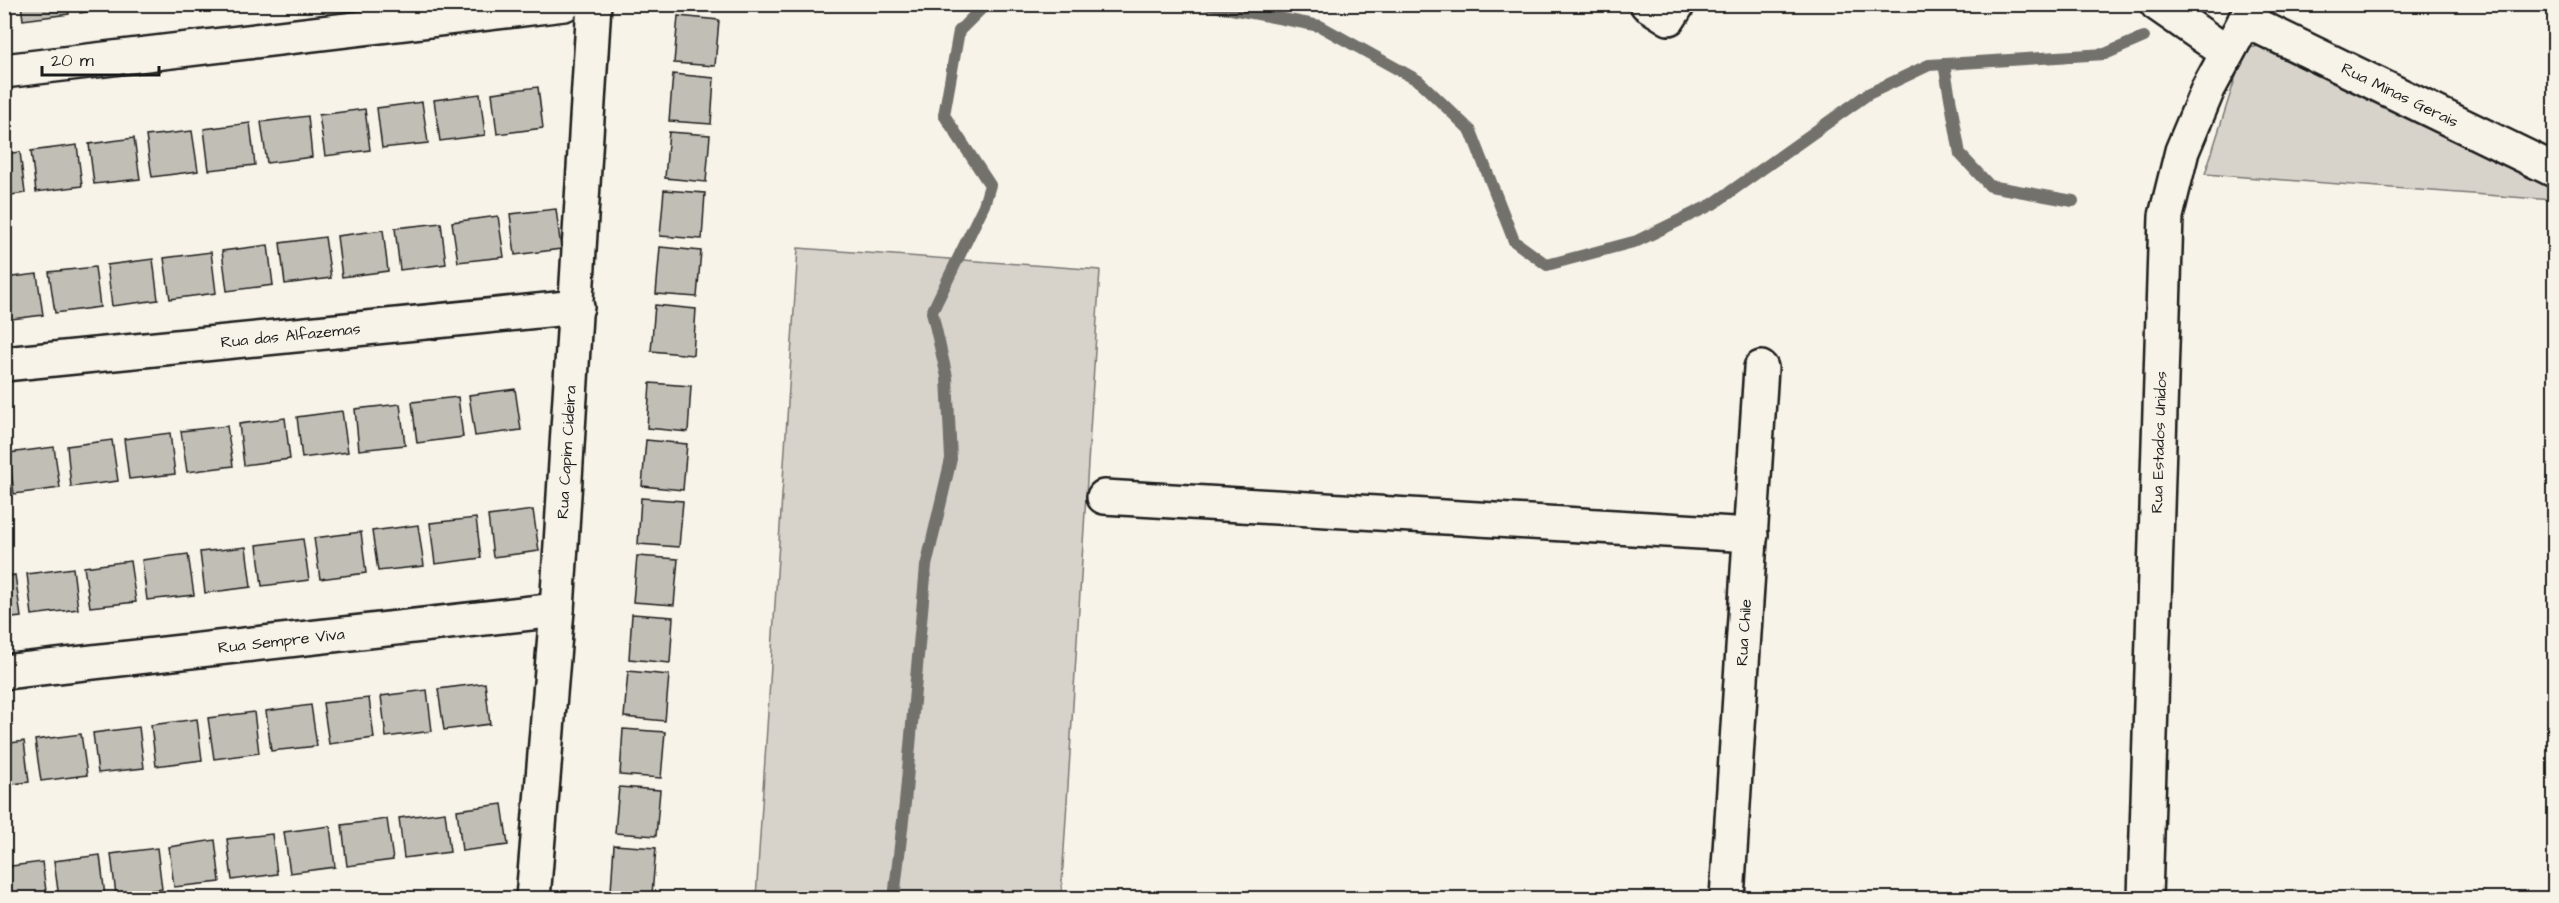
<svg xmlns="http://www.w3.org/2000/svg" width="2559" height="903" font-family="'Architects Daughter',sans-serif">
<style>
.green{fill:#d7d3cb;stroke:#7a7874;stroke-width:1.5}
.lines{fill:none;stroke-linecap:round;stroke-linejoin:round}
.stream{stroke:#72716c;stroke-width:12}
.building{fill:#c0beb5;stroke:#1c1c1c;stroke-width:1.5}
.minor-casing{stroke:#1c1c1c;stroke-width:38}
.minor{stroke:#f7f3e8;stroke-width:33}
.labels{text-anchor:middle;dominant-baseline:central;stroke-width:6;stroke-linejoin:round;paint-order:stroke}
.street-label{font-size:16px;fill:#1c1c1c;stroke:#f7f3e8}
</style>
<rect width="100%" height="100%" fill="#f7f3e8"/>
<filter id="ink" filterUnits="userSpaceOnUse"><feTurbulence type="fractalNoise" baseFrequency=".0167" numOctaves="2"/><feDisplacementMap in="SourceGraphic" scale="12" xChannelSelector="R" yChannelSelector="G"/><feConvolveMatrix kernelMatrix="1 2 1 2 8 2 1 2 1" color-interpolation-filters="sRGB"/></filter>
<g filter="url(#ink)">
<!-- green -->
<path class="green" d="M 2259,46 L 2272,46 L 2554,185 L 2554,200 L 2205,174 L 2241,60 L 2249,48 Z
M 798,248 L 1100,270 L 1061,898 L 756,898 Z"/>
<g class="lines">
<!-- stream -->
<path class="stream" d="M 1205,4 L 1320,26 L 1419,81 L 1471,131 L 1514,241 L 1547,265 L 1637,241 L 1713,204 L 1868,94 L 1929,65 L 2105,54 L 2144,37
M 1944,64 L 1960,154 L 1990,186 L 2073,201
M 894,898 L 905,803 L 926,566 L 951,459 L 947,377 L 932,312 L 984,205 L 990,185 L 944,115 L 959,31 L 986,4"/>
</g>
<!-- building -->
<path class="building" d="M 4,4 L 9,4 L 11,22 L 4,22 Z
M 21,4 L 67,4 L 69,14 L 23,20 Z
M 79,4 L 126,4 L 126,7 L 80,13 Z
M 678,4 L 720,4 L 720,8 Z
M 678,16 L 719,20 L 715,66 L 674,63 Z
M 673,74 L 714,78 L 711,124 L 669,121 Z
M 538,87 L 543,128 L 497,134 L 492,93 Z
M 480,94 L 485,135 L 440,141 L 434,100 Z
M 422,102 L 428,143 L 382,148 L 377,108 Z
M 365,109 L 370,150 L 325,156 L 319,115 Z
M 308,116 L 312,157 L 267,163 L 261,122 Z
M 250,123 L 255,165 L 209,170 L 204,129 Z
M 192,131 L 198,171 L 152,177 L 146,136 Z
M 669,132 L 710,135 L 706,182 L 665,178 Z
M 134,138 L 140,179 L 94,184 L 89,144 Z
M 77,145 L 82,186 L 36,192 L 31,151 Z
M 20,152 L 25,193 L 4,196 L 4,154 Z
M 664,190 L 705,193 L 702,239 L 660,236 Z
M 556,209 L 561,249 L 515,255 L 510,214 Z
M 498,216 L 504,257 L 458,262 L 452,222 Z
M 441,223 L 446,264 L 400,270 L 395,228 Z
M 383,230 L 388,271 L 342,277 L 337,236 Z
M 325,237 L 331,278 L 285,284 L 280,243 Z
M 268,245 L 273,285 L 227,291 L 222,251 Z
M 660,247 L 701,251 L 697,297 L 656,294 Z
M 211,252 L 216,293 L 170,299 L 164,258 Z
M 153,259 L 158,300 L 112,306 L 107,265 Z
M 95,267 L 100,307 L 55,313 L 49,272 Z
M 37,274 L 43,315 L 4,320 L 4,278 Z
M 655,305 L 696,309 L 693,355 L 651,351 Z
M 650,383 L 691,386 L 688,432 L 647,428 Z
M 515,389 L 521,430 L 475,436 L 469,395 Z
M 458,397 L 463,437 L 417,443 L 412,402 Z
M 400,404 L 405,445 L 359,450 L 355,409 Z
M 342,411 L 348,452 L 302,458 L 297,417 Z
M 285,418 L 290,459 L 244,465 L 239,424 Z
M 227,426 L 233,466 L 187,472 L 181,431 Z
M 170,433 L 175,474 L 129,479 L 124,439 Z
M 112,440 L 118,481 L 71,487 L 67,446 Z
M 646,440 L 687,444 L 683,490 L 642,486 Z
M 54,447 L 60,488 L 14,494 L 9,453 Z
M 641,498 L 683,501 L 679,547 L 638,544 Z
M 533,510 L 539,551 L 493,557 L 488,516 Z
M 476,518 L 481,558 L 435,564 L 430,523 Z
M 418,525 L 424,566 L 378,571 L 372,531 Z
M 361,532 L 366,573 L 320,579 L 314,538 Z
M 303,539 L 309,580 L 262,586 L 257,545 Z
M 246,547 L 251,587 L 205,593 L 200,552 Z
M 188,554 L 194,595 L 147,600 L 142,560 Z
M 637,556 L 678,559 L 674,605 L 633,602 Z
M 130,561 L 136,602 L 90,607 L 84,567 Z
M 73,568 L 78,609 L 32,615 L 27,574 Z
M 15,575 L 21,617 L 4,619 L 4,577 Z
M 632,614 L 673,617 L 670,663 L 629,659 Z
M 628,671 L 669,675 L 665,721 L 624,717 Z
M 485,683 L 490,724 L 444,730 L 438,689 Z
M 427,690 L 432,731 L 386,737 L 381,696 Z
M 369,698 L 374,738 L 329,744 L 323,703 Z
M 311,705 L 317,746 L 271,751 L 266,711 Z
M 254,712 L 259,753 L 214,759 L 208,718 Z
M 197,719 L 202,760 L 156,766 L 151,725 Z
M 139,727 L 144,768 L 98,773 L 93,733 Z
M 623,729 L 665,732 L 661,778 L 620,775 Z
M 81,734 L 87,775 L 41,781 L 35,740 Z
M 24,741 L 29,782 L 4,785 L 4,744 Z
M 619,787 L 660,790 L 656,836 L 615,833 Z
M 502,804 L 508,845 L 462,851 L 457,810 Z
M 445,812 L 450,852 L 404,858 L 399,818 Z
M 387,819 L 393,860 L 347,866 L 342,825 Z
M 330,826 L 335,867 L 290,873 L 284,832 Z
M 272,834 L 277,874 L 232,880 L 227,839 Z
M 215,840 L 220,882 L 174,887 L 169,847 Z
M 614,845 L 656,848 L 652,894 L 611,891 Z
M 157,848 L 162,889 L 116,895 L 111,854 Z
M 100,855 L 105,896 L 59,898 L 54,861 Z
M 42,862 L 47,898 L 4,898 L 4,867 Z"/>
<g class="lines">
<defs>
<g id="minor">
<path d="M 1647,4 L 1669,18 L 1678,4"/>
<path d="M 2157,4 L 2226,52"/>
<path id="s1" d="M 2245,20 L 2554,170"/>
<path d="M 4,71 L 564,4"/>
<path id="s2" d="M 4,364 L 577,307"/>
<path d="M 1104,497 L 1751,535"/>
<path id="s3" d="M 4,672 L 557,610"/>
<path id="s4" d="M 533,898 L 557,610 L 594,4"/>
<path id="s5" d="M 1727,898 L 1761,368"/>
<path id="s6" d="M 2145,898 L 2166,216 L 2182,151 L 2208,89 L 2254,4"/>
</g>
</defs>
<!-- minor casing -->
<use href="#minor" class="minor-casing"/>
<!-- minor -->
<use href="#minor" class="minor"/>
</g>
</g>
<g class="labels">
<!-- street labels -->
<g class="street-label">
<text stroke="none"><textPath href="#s1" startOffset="172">Rua Minas Gerais</textPath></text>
<text stroke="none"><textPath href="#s2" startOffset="288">Rua das Alfazemas</textPath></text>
<text stroke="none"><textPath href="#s6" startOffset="456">Rua Estados Unidos</textPath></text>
<text stroke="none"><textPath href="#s4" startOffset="447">Rua Capim Cideira</textPath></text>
<text stroke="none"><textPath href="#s5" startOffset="266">Rua Chile</textPath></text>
<text stroke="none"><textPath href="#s3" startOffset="279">Rua Sempre Viva</textPath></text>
</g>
</g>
<!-- margin -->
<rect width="2559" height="903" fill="none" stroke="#f7f3e8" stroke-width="24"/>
<rect x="12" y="12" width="2535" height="879" fill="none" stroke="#1c1c1c" stroke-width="2" filter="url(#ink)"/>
<!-- scale -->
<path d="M42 66v9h117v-9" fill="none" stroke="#1c1c1c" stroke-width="3"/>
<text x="51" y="66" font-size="18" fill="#1c1c1c" stroke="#f7f3e8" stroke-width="4.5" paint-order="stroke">20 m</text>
</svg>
